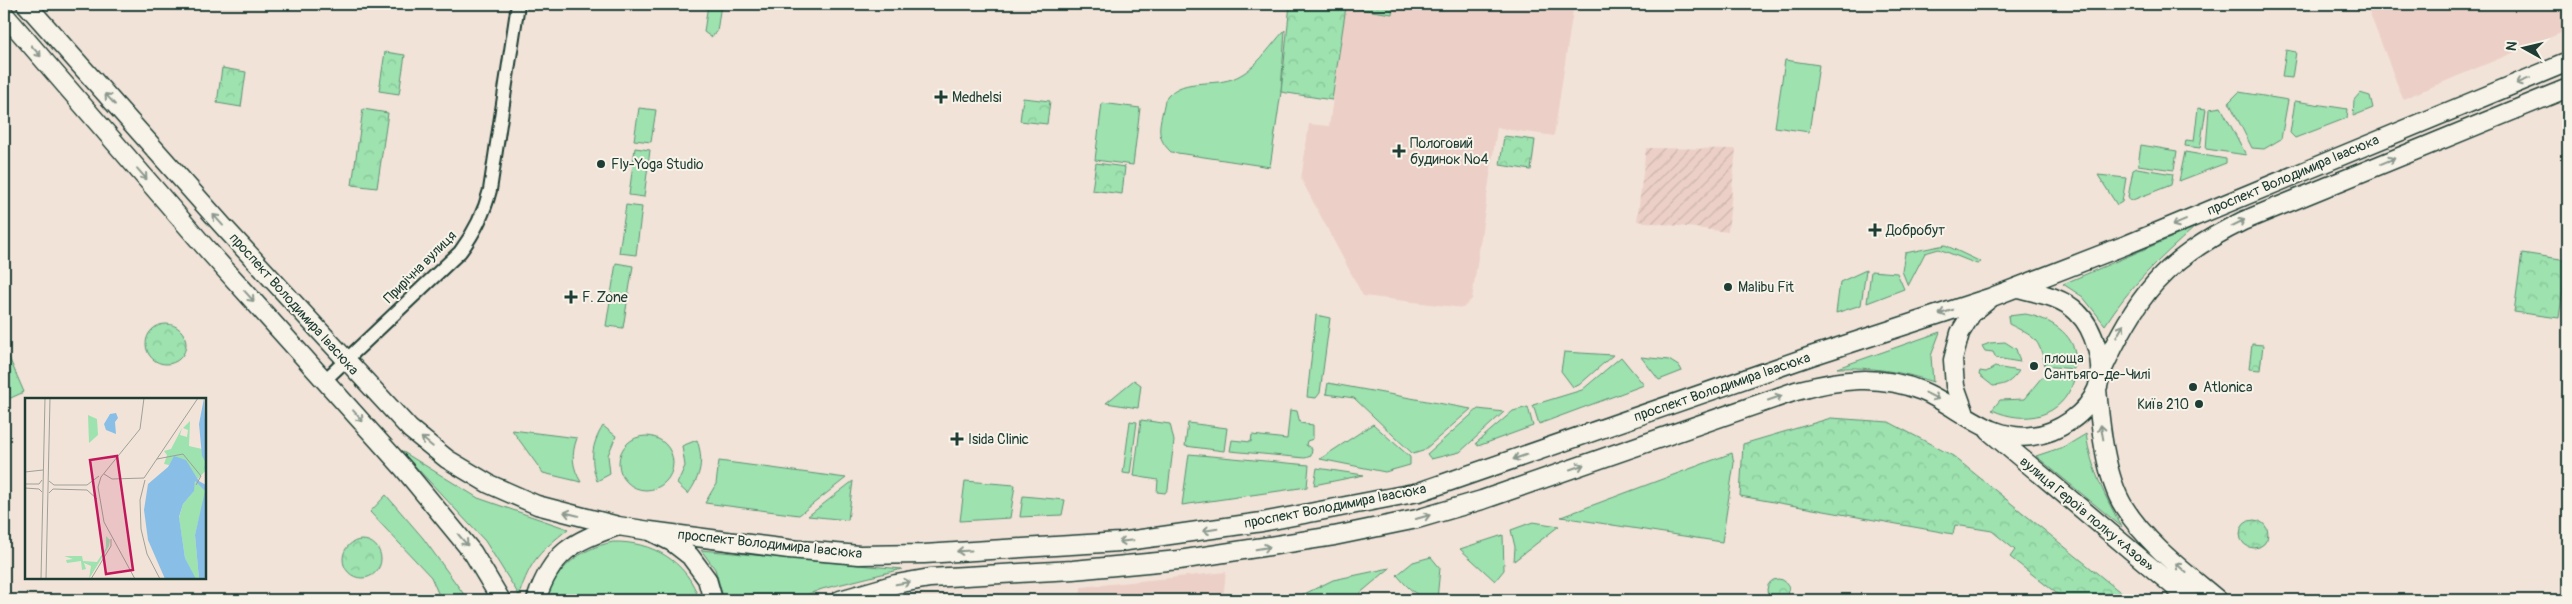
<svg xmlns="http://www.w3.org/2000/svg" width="2572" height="604" font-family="Pangolin,sans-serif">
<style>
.built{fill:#ecd0c7}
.industrial{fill:url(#industrial-furrows)}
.grass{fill:#9de2af;stroke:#5e9072}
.forest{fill:url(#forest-crowns);stroke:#5e9072}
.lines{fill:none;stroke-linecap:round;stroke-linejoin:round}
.street-casing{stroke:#1f3d34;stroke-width:16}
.secondary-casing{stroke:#1f3d34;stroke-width:21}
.street{stroke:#f7f3e8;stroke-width:12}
.secondary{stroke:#f7f3e8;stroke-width:18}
.oneway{stroke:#8b988e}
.poi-dot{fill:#1f3d34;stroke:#f7f3e8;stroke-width:2}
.labels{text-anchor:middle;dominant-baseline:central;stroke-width:4;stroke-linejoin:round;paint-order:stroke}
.poi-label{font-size:14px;fill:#1f3d34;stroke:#f7f3e8;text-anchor:start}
.street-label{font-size:14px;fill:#1f3d34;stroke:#f7f3e8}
.inset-road{fill:none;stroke:#9ea197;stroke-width:1}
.view{fill:#c2185b;fill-opacity:0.15;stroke:#c2185b;stroke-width:2.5}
.inset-edge{fill:none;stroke:#1f3d34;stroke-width:2.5}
</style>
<defs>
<pattern id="industrial-furrows" width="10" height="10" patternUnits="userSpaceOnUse" patternTransform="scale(1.25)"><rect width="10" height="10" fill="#ecd0c7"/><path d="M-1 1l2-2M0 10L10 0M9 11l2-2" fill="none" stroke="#cab4ac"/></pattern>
<pattern id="forest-crowns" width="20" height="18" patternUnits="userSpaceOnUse" patternTransform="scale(1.25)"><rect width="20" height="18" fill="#9de2af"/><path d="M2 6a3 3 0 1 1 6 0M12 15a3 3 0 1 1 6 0" fill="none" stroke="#87c397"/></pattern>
</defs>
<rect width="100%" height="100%" fill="#f2e3d9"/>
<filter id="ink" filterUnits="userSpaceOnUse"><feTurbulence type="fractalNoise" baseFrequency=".02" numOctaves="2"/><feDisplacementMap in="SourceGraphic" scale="10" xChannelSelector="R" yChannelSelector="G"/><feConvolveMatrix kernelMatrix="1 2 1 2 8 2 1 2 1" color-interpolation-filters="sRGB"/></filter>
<g filter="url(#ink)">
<!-- built -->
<path class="built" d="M 1393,4 L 1574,4 L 1554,136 L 1497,128 L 1472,299 L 1463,308 L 1363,296 L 1301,179 L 1309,124 L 1329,126 L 1346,7 L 1391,13 Z
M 2366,4 L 2568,4 L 2568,30 L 2403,99 Z
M 1226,572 L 1223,600 L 1080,600 L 1081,587 Z"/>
<!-- industrial -->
<path class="industrial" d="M 1646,148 L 1736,149 L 1728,232 L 1637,221 Z"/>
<!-- grass -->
<path class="grass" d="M 708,4 L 721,4 L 717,32 L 711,37 L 704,32 Z
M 1285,30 L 1281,92 L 1270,167 L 1171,152 C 1153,135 1161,123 1165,100 C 1180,77 1209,87 1232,79 C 1255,71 1269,47 1285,30 Z
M 2286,50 L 2296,52 L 2292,78 L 2282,77 Z
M 1785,60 L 1819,65 L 1809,132 L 1775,127 Z
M 2239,92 L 2288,100 L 2281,139 L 2264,149 L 2252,148 L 2229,102 Z
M 2360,93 L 2370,96 L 2373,108 L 2353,116 L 2354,100 Z
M 2295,101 L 2348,109 L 2347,118 L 2295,138 L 2290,133 Z
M 1102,103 L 1140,108 L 1133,165 L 1095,160 Z
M 2221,107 L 2246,155 L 2206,149 L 2209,109 Z
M 639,108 L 656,110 L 651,142 L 634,140 Z
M 2198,108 L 2206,109 L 2200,148 L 2185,146 L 2186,140 L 2194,141 Z
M 2141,145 L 2177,151 L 2174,170 L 2138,165 Z
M 635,148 L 650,150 L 644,197 L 629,195 Z
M 2185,152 L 2226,159 L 2226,163 L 2179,181 Z
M 2137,168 L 2173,174 L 2171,185 L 2130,201 L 2128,197 L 2133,170 Z
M 2098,175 L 2126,178 L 2122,202 L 2117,205 Z
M 626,205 L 642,207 L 636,255 L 619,253 Z
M 2194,228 C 2160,258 2129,287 2105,325 L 2083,297 L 2063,284 Z
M 1945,245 L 1981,262 L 1977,264 L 1939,249 L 1925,253 L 1908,286 L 1902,271 L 1905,253 Z
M 616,263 L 633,266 L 623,328 L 606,326 Z
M 1866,270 L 1861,305 L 1836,313 L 1840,282 Z
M 1871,271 L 1897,273 L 1904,289 L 1867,303 Z
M 2025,314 C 2044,317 2071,330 2075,353 C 2075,358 2074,364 2074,369 L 2045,366 C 2039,337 2034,337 2009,324 L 2008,316 Z
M 1316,315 L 1330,318 L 1320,393 L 1316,398 L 1307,397 Z
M 1940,332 L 1931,356 L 1933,382 C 1900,371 1871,367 1837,368 Z
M 2005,342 L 2016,349 L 2020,362 L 1996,358 L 1993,352 L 1985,351 L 1982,346 L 1990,343 Z
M 4,346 L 24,392 L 4,401 Z
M 1564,352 L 1613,355 L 1579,385 L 1573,387 L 1561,371 Z
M 1621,357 L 1644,385 L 1539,424 L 1533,405 L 1582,390 Z
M 1641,357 L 1669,360 L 1680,367 L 1682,371 L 1659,380 Z
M 1995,367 L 2019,371 C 2011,382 2006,385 1993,386 L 1979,375 L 1980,371 L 1986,372 Z
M 2042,377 L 2074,380 C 2062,418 2025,425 1992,410 L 2000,400 L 2024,399 Z
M 1134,380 L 1141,385 L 1138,408 L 1106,403 Z
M 1328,383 L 1471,409 L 1423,451 L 1413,454 L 1354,398 L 1326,394 Z
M 1528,407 L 1533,426 L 1478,446 L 1476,443 L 1513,411 Z
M 1478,409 L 1504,412 L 1460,452 L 1431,459 L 1427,454 Z
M 1290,410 L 1297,411 L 1300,423 L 1313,425 L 1313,439 L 1307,441 L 1306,445 L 1312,449 L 1311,456 L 1305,458 L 1230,451 L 1232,440 L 1251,442 L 1252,435 L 1287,439 Z
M 1141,420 L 1170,424 L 1174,441 L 1168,489 L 1165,493 L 1157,492 L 1158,480 L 1134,476 Z
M 1130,421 L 1137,422 L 1130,474 L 1123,473 Z
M 1188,423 L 1227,428 L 1224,451 L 1185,446 Z
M 1373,424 L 1410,457 L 1410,465 L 1385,472 L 1320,459 Z
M 603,426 L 616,436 L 608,455 L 610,474 L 597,481 C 590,460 591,445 603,426 Z
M 512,430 L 577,438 C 571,455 572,467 581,482 L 543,473 Z
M 2086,434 C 2091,469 2105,497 2122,527 L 2036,456 L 2066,446 Z
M619 463a27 27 0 1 1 54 0a27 27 0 1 1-54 0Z
M 697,440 C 704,460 701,476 688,494 L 677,484 L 685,466 L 682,446 Z
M 400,450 L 478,498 L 568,529 C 540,552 531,559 519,595 L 485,541 Z
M 1732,453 L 1734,463 L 1722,542 L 1561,517 Z
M 1189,454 L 1309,465 L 1307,487 L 1182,505 Z
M 719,461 L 846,478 L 799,515 L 705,503 L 716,484 Z
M 1317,468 L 1364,475 L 1314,485 Z
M 853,481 L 848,520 L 808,516 Z
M 965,481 L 1015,485 L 1010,518 L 960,521 Z
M 386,495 L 423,538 L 468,600 L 441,600 L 431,577 L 370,512 Z
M 1023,496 L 1065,500 L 1062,515 L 1020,517 Z
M 1533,522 L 1559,526 L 1514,561 L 1515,547 L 1511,530 Z
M 1503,535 L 1504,570 L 1495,581 L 1460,549 Z
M 613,542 C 651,541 688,561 699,600 L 545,600 C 557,568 579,549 613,542 Z
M 701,550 L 902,569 L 822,589 L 793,600 L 724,600 L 715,569 Z
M 1431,557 L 1440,568 L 1437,600 C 1419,600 1408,588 1397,575 L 1413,562 Z
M 1390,568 L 1352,600 L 1292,600 L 1333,580 Z"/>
<!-- forest -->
<path class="forest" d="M 1290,4 L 1393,4 L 1392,14 L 1346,7 L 1332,100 L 1281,92 Z
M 385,52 L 405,55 L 399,94 L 379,91 Z
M 222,68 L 246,72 L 241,107 L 217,103 Z
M 1023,98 L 1050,101 L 1047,124 L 1020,121 Z
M 363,109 L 388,113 L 377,188 L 352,185 Z
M 1504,136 L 1535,140 L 1531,170 L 1500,165 Z
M 1096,163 L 1125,167 L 1122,194 L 1092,190 Z
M 2522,253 L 2567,260 L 2559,318 L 2514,312 Z
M146 344a20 20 0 1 1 40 0a20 20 0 1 1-40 0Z
M 2252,344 L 2263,345 L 2260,370 L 2249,369 Z
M 1831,418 L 1889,422 L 1953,456 L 2130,600 L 2065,600 L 2010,557 L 2015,550 L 1992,531 L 1955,525 L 1953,534 L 1740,496 L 1743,444 Z
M2240 534a14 14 0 1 1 28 0a14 14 0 1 1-28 0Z
M343 559a19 19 0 1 1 38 0a19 19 0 1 1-38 0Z
M1767 590a11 11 0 1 1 22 0a11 11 0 1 1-22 0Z"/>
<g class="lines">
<defs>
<path id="street" d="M 326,379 L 460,252 C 475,232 484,214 490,190 L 518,4"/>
<path id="secondary" d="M 26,4 L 223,226 L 410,429 L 447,459 L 489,484 L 537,505 L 618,526 L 650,531 L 672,542 L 690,556 L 707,579 L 713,600
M 4,14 L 205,247 L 404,469 L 473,553 L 501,600
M 2100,375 C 2137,295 2163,260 2243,221 L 2568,88
M 2097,389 C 2100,423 2105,477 2124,507 C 2147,544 2185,572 2218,600
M 1965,414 L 1955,386 L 1953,360 L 1960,333 L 1972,313 L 1992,297 L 2126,245 L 2568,62
M 1989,431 L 2190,600
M 650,531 L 789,549 L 859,555 L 924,554 L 1120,542 L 1262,522 L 1419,492 L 1811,356 L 1992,297
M 536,600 C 552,552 572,542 618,526
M 840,600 L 896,584 L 930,578 L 1073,570 L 1179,560 L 1334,536 L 1417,519 L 1482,500 L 1796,391 C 1840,379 1879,374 1922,391 C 1958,406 1991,442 2032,436 C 2058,433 2087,414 2097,389 C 2106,366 2094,328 2077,312 C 2062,297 2038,293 2018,288"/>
</defs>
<!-- street casing -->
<use href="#street" class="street-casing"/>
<!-- secondary casing -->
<use href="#secondary" class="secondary-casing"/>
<!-- street -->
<use href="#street" class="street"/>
<!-- secondary -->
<use href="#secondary" class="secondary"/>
</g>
<!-- one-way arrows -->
<defs><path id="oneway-shaft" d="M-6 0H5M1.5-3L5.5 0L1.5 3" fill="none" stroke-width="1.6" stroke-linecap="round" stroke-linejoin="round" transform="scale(1.25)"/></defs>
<g class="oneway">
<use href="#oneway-shaft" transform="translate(36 51) rotate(49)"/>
<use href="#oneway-shaft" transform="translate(2523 81) rotate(158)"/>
<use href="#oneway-shaft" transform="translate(110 99) rotate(-132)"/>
<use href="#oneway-shaft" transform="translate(2388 161) rotate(-22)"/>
<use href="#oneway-shaft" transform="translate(142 174) rotate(49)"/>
<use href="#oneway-shaft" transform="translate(218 220) rotate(-132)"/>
<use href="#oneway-shaft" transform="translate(2179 223) rotate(157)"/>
<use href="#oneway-shaft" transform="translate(2238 223) rotate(-26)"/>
<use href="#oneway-shaft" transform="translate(249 296) rotate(48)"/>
<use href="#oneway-shaft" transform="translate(1946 312) rotate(162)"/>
<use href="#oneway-shaft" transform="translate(2120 331) rotate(-60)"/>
<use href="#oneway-shaft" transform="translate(1932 396) rotate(27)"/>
<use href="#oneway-shaft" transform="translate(1775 398) rotate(-19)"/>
<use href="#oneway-shaft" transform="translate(358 416) rotate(49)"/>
<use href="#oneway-shaft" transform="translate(2102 432) rotate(-100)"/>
<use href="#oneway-shaft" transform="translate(427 442) rotate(-141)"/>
<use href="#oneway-shaft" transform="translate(1520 457) rotate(161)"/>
<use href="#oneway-shaft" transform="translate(1577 467) rotate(-19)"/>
<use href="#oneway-shaft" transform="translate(571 514) rotate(-166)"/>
<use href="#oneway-shaft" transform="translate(1423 517) rotate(-16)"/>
<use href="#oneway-shaft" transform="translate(1210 530) rotate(171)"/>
<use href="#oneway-shaft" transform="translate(463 540) rotate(50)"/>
<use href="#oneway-shaft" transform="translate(1126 541) rotate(174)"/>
<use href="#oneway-shaft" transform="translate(1263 548) rotate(-9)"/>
<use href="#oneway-shaft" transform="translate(964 551) rotate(177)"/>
<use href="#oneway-shaft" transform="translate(2181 568) rotate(-138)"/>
<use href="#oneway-shaft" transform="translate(903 583) rotate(-10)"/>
</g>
</g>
<!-- markers -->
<g class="poi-dot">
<path d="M938.5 89.5h5v5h5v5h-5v5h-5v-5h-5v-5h5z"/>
<path d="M1396.5 143.5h5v5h5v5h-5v5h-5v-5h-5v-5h5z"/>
<circle cx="601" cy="164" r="5"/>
<path d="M1872.5 222.5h5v5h5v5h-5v5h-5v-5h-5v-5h5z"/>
<circle cx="1728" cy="287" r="5"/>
<path d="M568.5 289.5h5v5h5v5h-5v5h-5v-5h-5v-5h5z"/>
<circle cx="2034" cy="366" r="5"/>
<circle cx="2193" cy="387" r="5"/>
<circle cx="2199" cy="404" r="5"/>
<path d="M954.5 431.5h5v5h5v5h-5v5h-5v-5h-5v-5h5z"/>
</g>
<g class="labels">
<!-- poi labels -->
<g class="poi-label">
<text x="952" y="97">Medhelsi</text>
<text x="1410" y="143">Пологовий<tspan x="1410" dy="16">будинок №4</tspan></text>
<text x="611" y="164">Fly-Yoga Studio</text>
<text x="1886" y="230">Добробут</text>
<text x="1738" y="287">Malibu Fit</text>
<text x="582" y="297">F. Zone</text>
<text x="2044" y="358">площа<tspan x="2044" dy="16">Сантьяго-де-Чилі</tspan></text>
<text x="2203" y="387">Atlonica</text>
<text x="2189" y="404" text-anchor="end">Київ 210</text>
<text x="968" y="439">Isida Clinic</text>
</g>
<!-- street labels -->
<g class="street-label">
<text transform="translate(2293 175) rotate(-23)">проспект Володимира Івасюка</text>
<text transform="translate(420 267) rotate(-45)">Прирічна вулиця</text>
<text transform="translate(294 304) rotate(48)">проспект Володимира Івасюка</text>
<text transform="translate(1722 387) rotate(-19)">проспект Володимира Івасюка</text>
<text transform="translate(1335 506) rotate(-11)">проспект Володимира Івасюка</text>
<text transform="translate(2087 514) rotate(40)">вулиця Героїв полку «Азов»</text>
<text transform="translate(770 544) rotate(6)">проспект Володимира Івасюка</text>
</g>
</g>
<!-- overview -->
<g transform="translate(25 398)">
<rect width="181" height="181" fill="#f2e3d9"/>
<path d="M 63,17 L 72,21 L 73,37 L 64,45 Z" fill="#9de2af"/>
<path d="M 165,23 L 164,48 L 177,51 L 181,66 L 181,72 L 173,81 L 160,62 L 149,59 L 144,67 L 139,66 L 142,57 L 139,53 L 146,51 L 157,30 L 155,37 L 162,39 L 163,32 L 158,30 ZM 170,83 L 181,93 L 170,137 L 174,181 L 170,180 L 160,160 L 154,120 L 158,106 L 168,94 ZM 81,138 L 85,142 L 84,148 L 64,181 L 66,168 L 59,165 L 61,171 L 57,172 L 56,163 L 42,165 L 41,162 L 48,161 L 39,158 L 57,158 L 58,163 L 72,164 L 81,150 Z" fill="#9de2af"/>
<path d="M 179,0 L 182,66 L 178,72 L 181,65 L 177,58 L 174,26 ZM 85,16 L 91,15 L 93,20 L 90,24 L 91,36 L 81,32 L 79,26 ZM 149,58 L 161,62 L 174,83 L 181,87 L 181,181 L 174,181 L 170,137 L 180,93 L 170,83 L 169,93 L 158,106 L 154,119 L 160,160 L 171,181 L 140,181 L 123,142 L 119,112 L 123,86 L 143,69 Z" fill="#89bfe7"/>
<path class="inset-road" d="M 132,61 L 158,56 L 176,78 L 171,87M 0,74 L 18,72M 79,76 L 87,81 L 119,80 L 173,0M 120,82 L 115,102 L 116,131 L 122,156 L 135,181M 24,83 L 29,87 L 62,87 L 74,78M 0,86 L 14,86 L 17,82M 0,90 L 14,91 L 17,94M 24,95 L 28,91 L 62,92 L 72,101M 16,181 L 20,0M 21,181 L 25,0M 66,181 L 86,148 L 86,141M 110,181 L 79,124 L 73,89 L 76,79 L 115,31 L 119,0"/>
<path class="view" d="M 92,58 L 108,172 L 81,176 L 65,62 Z"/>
<rect width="181" height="181" class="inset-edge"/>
</g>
<!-- margin -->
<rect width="2572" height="604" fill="none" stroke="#f7f3e8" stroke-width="20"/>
<rect x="10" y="10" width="2552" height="584" fill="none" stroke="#1f3d34" stroke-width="2" filter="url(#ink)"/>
<!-- north arrow -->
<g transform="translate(2524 48) rotate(278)" stroke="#f7f3e8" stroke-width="4" paint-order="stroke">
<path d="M0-4L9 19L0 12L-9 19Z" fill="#1f3d34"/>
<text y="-8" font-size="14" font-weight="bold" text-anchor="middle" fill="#1f3d34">N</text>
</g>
</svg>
